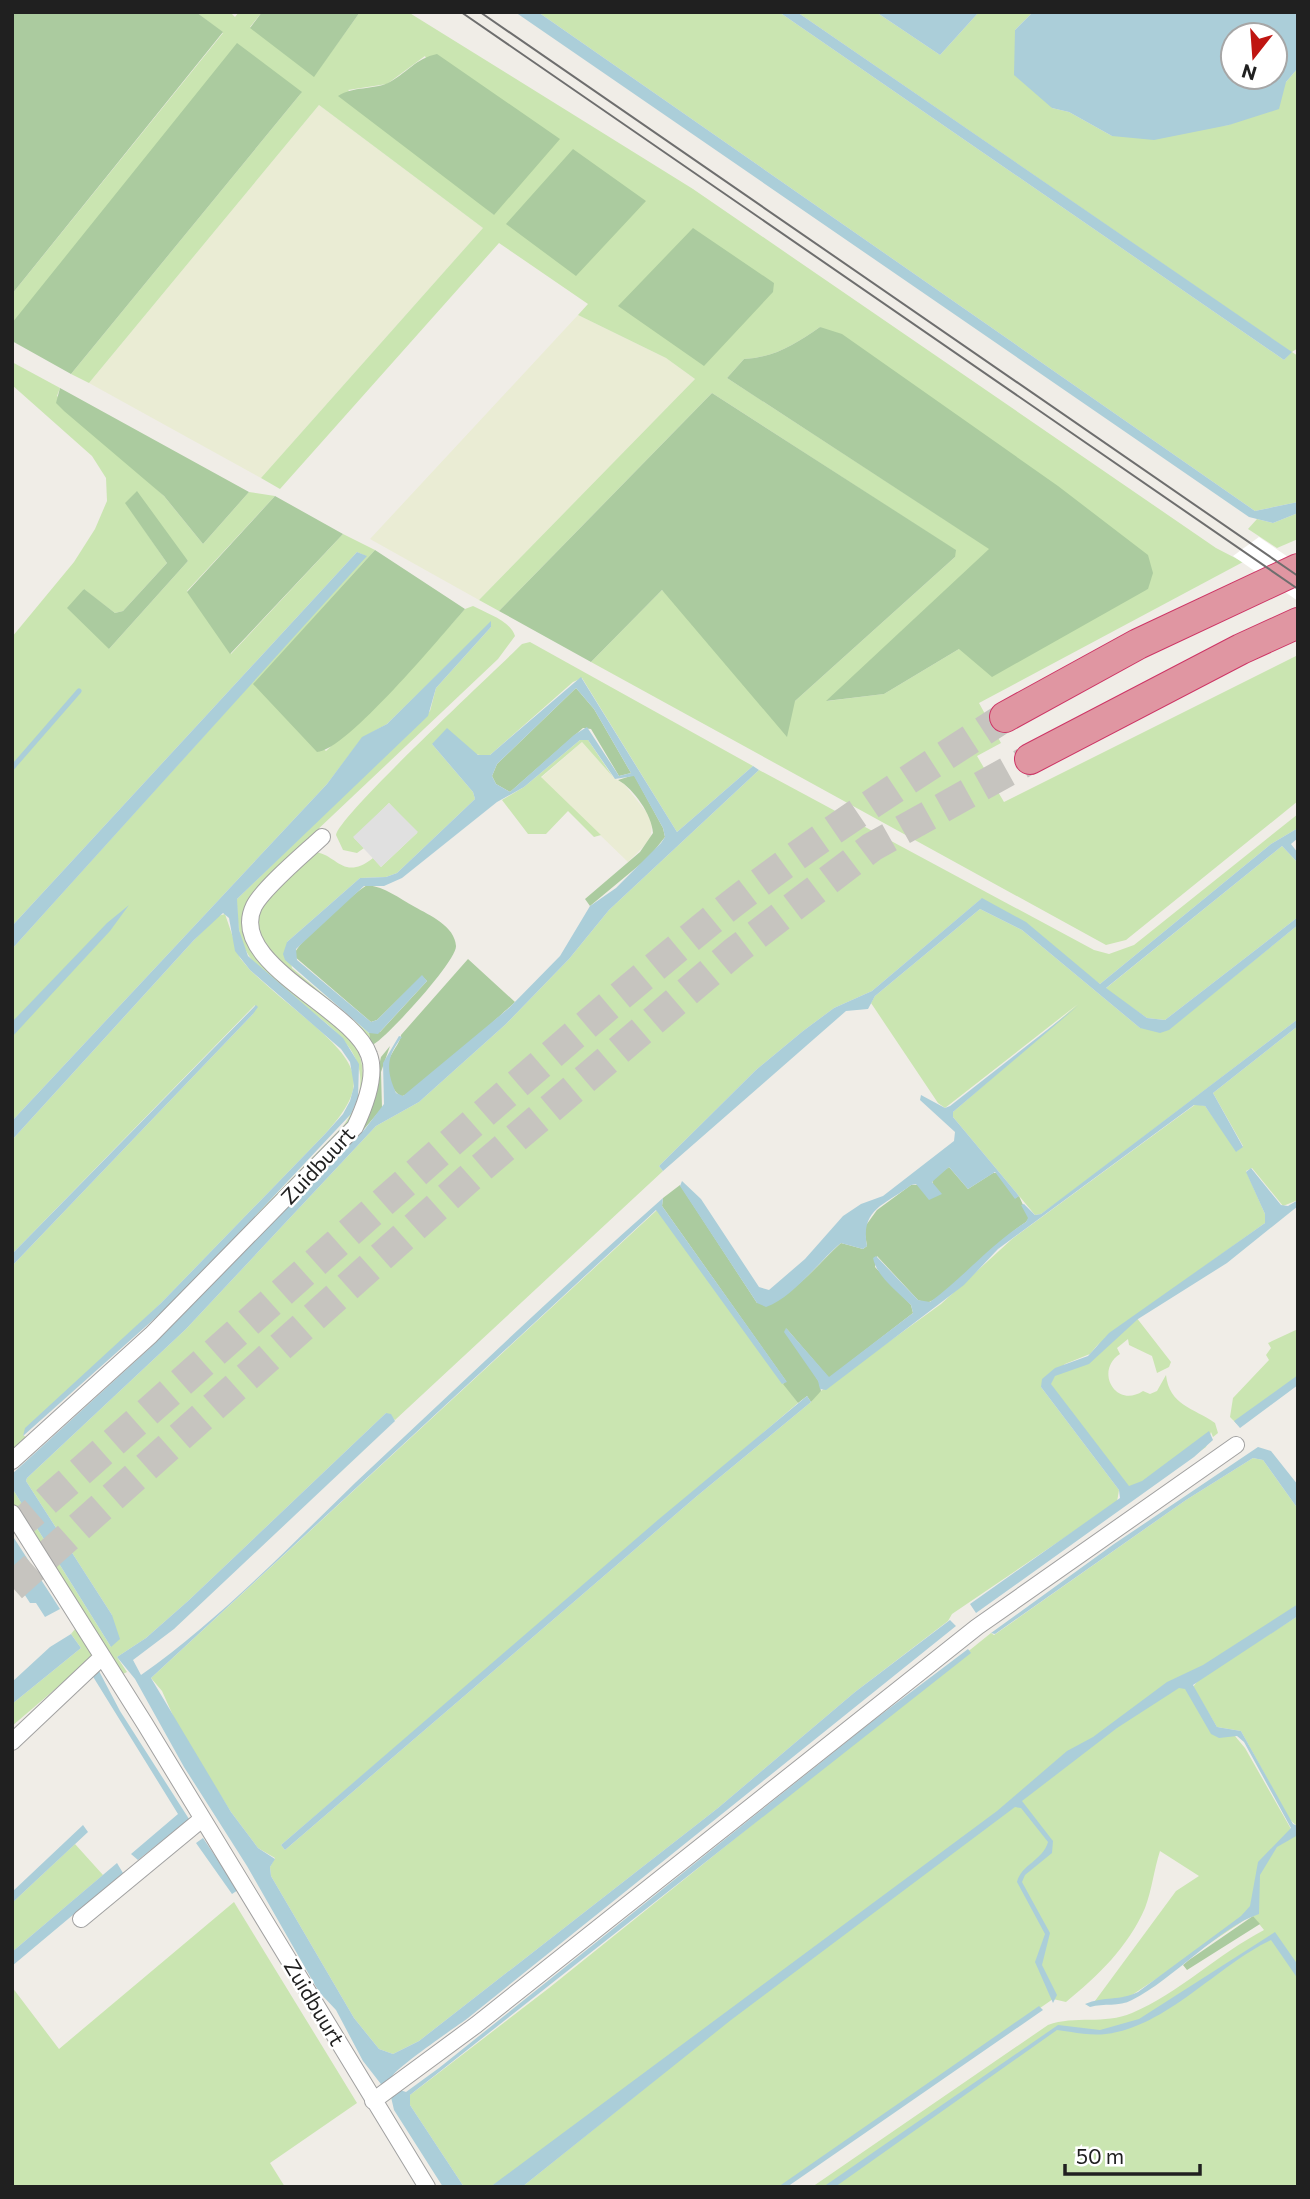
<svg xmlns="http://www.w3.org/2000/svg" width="1310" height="2199" font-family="Commissioner,sans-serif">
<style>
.farmland{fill:#eaecd4}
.grass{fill:#cae5b1;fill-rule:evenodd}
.forest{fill:#abcb9f}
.parking{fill:#e0e0e0}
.water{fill:#abced9;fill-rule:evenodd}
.pier{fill:#fff}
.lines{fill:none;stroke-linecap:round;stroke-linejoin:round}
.stream{stroke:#abced9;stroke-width:5}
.motorway-tunnel{stroke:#c6c4bf;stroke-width:30;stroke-dasharray:30 15;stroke-linecap:butt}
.minor-casing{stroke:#a1a1a1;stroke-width:18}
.motorway-casing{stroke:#cd3565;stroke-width:32}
.minor{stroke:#fff;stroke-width:16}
.motorway{stroke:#e096a2;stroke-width:30}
.tram{stroke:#6e6e6e;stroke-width:2}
.labels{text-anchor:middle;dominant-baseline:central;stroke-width:5;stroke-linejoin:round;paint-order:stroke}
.street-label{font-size:21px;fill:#202020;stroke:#fff}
</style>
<rect width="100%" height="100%" fill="#f0ede7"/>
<!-- farmland -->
<path class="farmland" d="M 319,105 L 483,228 L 261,478 L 89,383 Z
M 578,315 L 666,358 L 695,379 L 479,600 L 370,539 Z
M 582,742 L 613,777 L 624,784 L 648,814 L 652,825 L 650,840 L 628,862 L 541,778 Z"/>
<!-- grass -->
<path class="grass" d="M 196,12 L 230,12 L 235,17 L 239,12 L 262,12 L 250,27 L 314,76 L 360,12 L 408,12 L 693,189 L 1216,548 L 1243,562 L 979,703 L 1001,743 L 977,756 L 1004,802 L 1298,655 L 1298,801 L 1126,940 L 1106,945 L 591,662 L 662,590 L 795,701 L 955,557 L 955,550 L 712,393 L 499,611 L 479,600 L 695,379 L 666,358 L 578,315 L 588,304 L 499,243 L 280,489 L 261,478 L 483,228 L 319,105 L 89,383 L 71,374 L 302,92 L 12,323 L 12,294 L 223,33 ZM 425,56 L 494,215 L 348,90 L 387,84 ZM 820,327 L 1148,589 L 959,649 L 884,694 L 827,701 L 990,549 L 727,378 L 744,359 C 775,357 794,345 820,327 Z
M 538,12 L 779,12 L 1284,360 L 1291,352 L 797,12 L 876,12 L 940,55 L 979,12 L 1033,12 L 1015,30 L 1052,108 L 1069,112 L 1112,136 L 1229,125 L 1286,82 L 1298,68 L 1298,348 L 1292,352 L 1298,356 L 1298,502 L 1255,511 Z
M 12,362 L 60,388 L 57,396 L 164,496 L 203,544 L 249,492 L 275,496 L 187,591 L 231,654 L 343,534 L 375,550 L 254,684 L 326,751 L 395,687 L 465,609 L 473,606 C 486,613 511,621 515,636 L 498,659 L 314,833 L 245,924 L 350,1037 C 369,1064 363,1085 356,1115 L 170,1310 L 165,1308 L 344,1125 C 403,1039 287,1012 249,956 C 238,939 237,919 237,899 L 430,711 L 436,688 L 491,627 L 491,622 L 387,724 L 362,738 L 327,784 L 12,1121 L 12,949 L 366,556 L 357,552 L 12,926 L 12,637 L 74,562 L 95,529 L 107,501 L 106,478 L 92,456 L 12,385 ZM 126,503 L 188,561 L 109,649 L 83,589 L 115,613 L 123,611 L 167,563 Z
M 1298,513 L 1298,539 L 1277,548 L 1248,529 L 1257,519 L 1273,523 Z
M 530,642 L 753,766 L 677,832 L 582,678 L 573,682 L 490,755 L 484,756 L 432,744 L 473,792 L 475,799 L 397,873 L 386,877 L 360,878 L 287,942 L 292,968 L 369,1033 L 371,1044 L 263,948 L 256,918 L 265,899 L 316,852 C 338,856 344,881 373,858 L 381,867 L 417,833 L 389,803 L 354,838 L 364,848 L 357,853 L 343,850 L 336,835 C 339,815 496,670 522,644 Z
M 580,740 L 588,740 L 613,777 L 582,742 L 541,777 L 601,835 L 594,837 L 568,811 L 546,834 L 528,834 L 502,800 L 524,787 Z
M 759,770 L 1094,950 L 1109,954 L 1134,945 L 1298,814 L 1298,828 L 1271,844 L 1100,984 L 981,899 L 872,991 L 834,1008 L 803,1031 L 756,1070 L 659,1166 L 663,1171 L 395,1420 L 386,1413 L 188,1601 L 146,1638 L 117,1657 L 127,1672 L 121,1675 L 12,1502 L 12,1488 L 111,1647 L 112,1615 L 26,1481 L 27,1478 L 186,1329 L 376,1126 L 419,1102 L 506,1024 L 569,959 L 609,910 Z
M 1282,846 L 1298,863 L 1298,917 L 1165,1020 L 1147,1018 L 1105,989 Z
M 980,909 L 1022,930 L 1140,1028 L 1169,1029 L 1298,925 L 1298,1019 L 1059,1201 L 1041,1214 L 1035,1215 L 953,1117 L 953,1112 L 1078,1004 L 945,1108 L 938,1103 L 871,1003 L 875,996 Z
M 225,914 L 240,958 L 250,970 C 271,990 294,1008 316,1027 C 361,1067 368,1087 325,1134 L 161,1303 L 23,1435 L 30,1440 L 12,1456 L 12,1266 L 253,1014 L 255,1005 L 12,1254 L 12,1140 L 194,940 L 218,916 Z
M 1298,1026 L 1298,1200 L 1283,1206 L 1252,1168 L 1246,1171 L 1265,1214 L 1265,1223 L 1103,1339 L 1136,1317 L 1171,1362 L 1169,1367 L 1157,1373 L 1152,1356 L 1129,1345 L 1128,1339 L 1117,1348 L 1120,1354 C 1094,1371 1116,1409 1143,1391 L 1150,1394 L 1157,1391 L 1166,1375 C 1169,1405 1194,1408 1215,1423 L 1218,1433 L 1213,1437 L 1211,1432 L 1206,1447 L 1132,1500 L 1046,1385 L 1058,1371 L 1084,1365 L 1100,1342 L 1090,1354 L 1065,1364 L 1041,1387 L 1119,1490 L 1117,1502 L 952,1614 L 948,1621 L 855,1692 L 718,1808 L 419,2041 L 393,2054 L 379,2049 L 354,2018 L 271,1876 L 270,1867 L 275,1858 L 258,1848 L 231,1812 L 179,1729 L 162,1691 L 151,1678 L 657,1210 L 798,1403 L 281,1845 L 285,1850 L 697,1496 L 811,1402 L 818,1393 L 941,1304 L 1012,1239 L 1196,1104 L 1205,1106 L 1237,1151 L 1243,1146 L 1213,1093 Z
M 1298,1329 L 1298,1380 L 1237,1424 L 1230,1417 L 1233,1398 L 1269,1360 L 1266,1355 L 1271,1348 L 1268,1343 Z
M 1253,1458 L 1263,1460 L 1298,1509 L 1298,1609 L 1184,1682 L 1209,1723 L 1235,1736 L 1245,1748 L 1291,1829 L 1297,1826 L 1290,1820 L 1241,1731 L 1217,1727 L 1193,1687 L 1199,1679 L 1298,1616 L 1298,2187 L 812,2187 L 1048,2025 C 1075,2015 1104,2025 1132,2013 C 1179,1993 1218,1954 1264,1930 L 1252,1915 L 1120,2003 L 1092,2005 L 1176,1891 L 1199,1876 L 1160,1851 C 1154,1869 1152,1890 1145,1908 C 1128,1947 1098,1976 1066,2002 L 1053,1999 L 784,2187 L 522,2187 L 665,2072 L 490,2187 L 464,2187 L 410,2105 L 410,2095 L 549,1988 L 991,1633 L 994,1635 L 1186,1500 Z
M 75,1629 L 94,1656 L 12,1726 L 12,1704 L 81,1648 L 71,1634 Z
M 75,1844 L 103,1875 L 12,1952 L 12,1903 Z
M 234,1902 L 357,2103 L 270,2163 L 285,2187 L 12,2187 L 12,1987 L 59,2049 Z"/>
<!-- forest -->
<path class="forest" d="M 12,12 L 196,12 L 223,32 L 12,294 Z
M 262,12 L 360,12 L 314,77 L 250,28 Z
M 237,43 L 302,92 L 71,374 L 12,341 L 12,323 Z
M 437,54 L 560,139 L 494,215 L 338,96 C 354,86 372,90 388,83 C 406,74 416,58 437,54 Z
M 573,149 L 646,201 L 576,276 L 506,224 Z
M 693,228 L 774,283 L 773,292 L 704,366 L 618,306 Z
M 820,327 L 842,334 L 1058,486 L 1148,555 L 1153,573 L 1148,589 L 992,677 L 959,649 L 884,694 L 826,701 L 989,549 L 727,378 L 744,359 C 775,357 794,345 820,327 Z
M 60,388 L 249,492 L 203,544 L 164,496 L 64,411 L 56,403 Z
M 712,393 L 956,550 L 955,557 L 795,701 L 787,737 L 662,590 L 591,662 L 499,611 Z
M 137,491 L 188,561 L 109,649 L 67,608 L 84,589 L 115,613 L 123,611 L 167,563 L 125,503 Z
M 275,496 L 343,534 L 230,654 L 187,592 Z
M 375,550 L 465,609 C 442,635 346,751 317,752 L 253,684 Z
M 576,688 L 594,709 L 631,773 L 619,776 L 591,729 L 583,728 L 510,792 L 496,784 L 492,776 L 497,764 Z
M 634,775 L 663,828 L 665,837 L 649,857 L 590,906 L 585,899 L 640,852 L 653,833 C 652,815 634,789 618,780 Z
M 367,885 C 386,887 398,898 415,907 C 429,915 455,926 456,946 C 457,961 388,1036 374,1044 L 371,1044 L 369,1033 L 380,1032 L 427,981 L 422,976 L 377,1020 L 371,1022 L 294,956 C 296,942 353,894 367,885 Z
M 468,959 L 515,1002 C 502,1014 411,1097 402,1096 C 395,1095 389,1080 387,1074 C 384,1058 400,1046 401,1035 Z
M 390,1046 L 381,1072 L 382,1108 L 348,1148 L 370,1104 L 381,1057 Z
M 949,1167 L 968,1189 L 993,1173 L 997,1173 L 1015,1198 L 1019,1196 L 1029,1218 L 1026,1222 C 990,1245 966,1286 927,1303 L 918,1300 L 877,1256 L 875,1267 L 911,1305 L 913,1313 L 829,1378 L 786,1328 L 819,1382 L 821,1391 L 811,1402 L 807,1396 L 798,1403 L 783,1384 L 786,1381 L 662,1206 L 663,1198 L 680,1185 L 757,1303 C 794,1299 815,1266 841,1243 L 863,1249 L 867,1246 L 864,1228 L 877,1210 L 911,1185 L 933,1184 L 932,1179 Z
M 1253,1916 L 1260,1924 L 1187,1970 L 1183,1965 L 1189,1960 Z"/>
<!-- parking -->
<path class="parking" d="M 389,803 L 418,832 L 381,867 L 353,837 Z"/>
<!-- water -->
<path class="water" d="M 515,12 L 538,12 L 1255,511 L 1298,502 L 1298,513 L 1273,523 L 1249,517 Z
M 779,12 L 797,12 L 1292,352 L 1284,360 Z
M 876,12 L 979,12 L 940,55 Z
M 1033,12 L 1298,12 L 1298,68 L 1286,82 L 1279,109 L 1229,125 L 1154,140 L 1112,136 L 1069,112 L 1052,108 L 1014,75 L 1015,30 ZM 1233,35 L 1275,35 L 1275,77 L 1233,77 Z
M 357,552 L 367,556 L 12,949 L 12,926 Z
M 491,621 L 491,627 L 436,688 L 428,716 L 237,899 L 239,930 L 248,956 L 343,1038 L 359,1064 L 358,1098 L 351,1114 L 181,1295 L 23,1436 L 25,1428 L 161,1303 L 325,1134 L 343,1114 L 350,1101 L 354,1086 L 350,1062 L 341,1049 L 250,970 L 235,951 L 229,918 L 223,913 L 194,940 L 12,1140 L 12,1121 L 327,784 L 362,737 L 387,724 Z
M 581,677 L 677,832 L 753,766 L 759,770 L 609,910 L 569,959 L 506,1024 L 419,1102 L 376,1126 L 186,1329 L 27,1478 L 26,1481 L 112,1615 L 120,1639 L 111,1647 L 12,1488 L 12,1474 L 150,1348 L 365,1129 L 384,1104 L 383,1063 L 399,1036 L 402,1037 C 386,1057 386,1070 396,1093 L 403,1096 L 509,1008 L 560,956 L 590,906 L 616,888 L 661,843 L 665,837 L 663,828 L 634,776 L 615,779 L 588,740 L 580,740 L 524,787 L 497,802 L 402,878 L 384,886 L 364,886 L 296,949 L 297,960 L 371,1022 L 377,1020 L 422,975 L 427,981 L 378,1034 L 369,1033 L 285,960 L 283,954 L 287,942 L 360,878 L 386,877 L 397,873 L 475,799 L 473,792 L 432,744 L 447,728 L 478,755 L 490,755 ZM 576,688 L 594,709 L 631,773 L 619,776 L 587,727 L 574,735 L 510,792 L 496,784 L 492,776 L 497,764 Z
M 1298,828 L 1298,838 L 1291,844 L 1298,853 L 1298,863 L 1282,846 L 1106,988 L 1147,1018 L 1165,1020 L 1298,917 L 1298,925 L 1169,1030 L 1160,1033 L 1140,1028 L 1022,930 L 980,909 L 875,996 L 868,1009 L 846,1011 L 663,1171 L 659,1166 L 756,1070 L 803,1031 L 834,1008 L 872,991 L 982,898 L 1026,922 L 1100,984 L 1271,844 Z
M 129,905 L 110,931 L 12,1037 L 12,1022 L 107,923 Z
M 256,1005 L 258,1007 L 253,1014 L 12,1266 L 12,1254 Z
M 1079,1005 L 953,1112 L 953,1117 L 1019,1196 L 1015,1199 L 995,1172 L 968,1189 L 949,1167 L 932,1182 L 942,1194 L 929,1200 L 916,1184 L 911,1185 C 886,1205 860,1208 867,1246 L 863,1249 L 841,1243 C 820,1260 793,1298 766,1307 L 757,1303 L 680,1186 L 682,1181 L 701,1199 L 759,1287 L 769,1290 L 805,1259 L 843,1216 L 861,1204 L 883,1196 L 954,1141 L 955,1132 L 920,1100 L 921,1095 L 945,1108 L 950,1106 Z
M 1298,1019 L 1298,1026 L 1213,1093 L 1243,1147 L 1236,1152 L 1205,1106 L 1194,1105 L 998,1249 L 964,1285 L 826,1390 L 820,1389 L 818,1381 L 784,1332 L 786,1328 L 829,1377 L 913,1313 L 911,1305 C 898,1292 877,1277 873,1258 L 876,1256 L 918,1300 L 930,1302 C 964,1277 991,1244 1026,1222 L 1028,1218 L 1021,1205 L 1024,1204 L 1035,1215 L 1041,1214 Z
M 1251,1168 L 1281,1205 L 1288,1206 L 1298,1200 L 1298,1206 L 1227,1263 L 1138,1319 L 1089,1364 L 1055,1376 L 1051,1384 L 1129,1486 L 1142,1481 L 1209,1431 L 1213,1440 L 1194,1457 L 976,1613 L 970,1604 L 1120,1498 L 1119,1490 L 1041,1387 L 1042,1379 L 1055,1368 L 1088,1356 L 1109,1333 L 1265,1223 L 1265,1214 L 1246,1172 Z
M 663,1198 L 662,1206 L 787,1382 L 782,1384 L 656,1210 L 151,1678 L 231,1812 L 258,1848 L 275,1859 L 270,1867 L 271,1876 L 354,2018 L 379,2049 L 393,2054 L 419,2041 L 718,1808 L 855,1692 L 950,1620 L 956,1626 L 468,2018 C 456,2027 394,2069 392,2077 L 400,2090 L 406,2092 L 439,2068 L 874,1720 L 968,1649 L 971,1653 L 410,2095 L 410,2105 L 464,2187 L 443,2187 L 394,2110 L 391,2097 L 363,2061 L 336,2010 L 319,1992 L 247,1866 L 184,1767 L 135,1679 L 117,1657 L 146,1638 L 188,1601 L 386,1413 L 391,1414 L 395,1421 L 174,1629 L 133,1660 L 141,1675 C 219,1620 287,1549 355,1483 C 457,1387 558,1291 663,1198 Z
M 1298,1375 L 1298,1385 L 1240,1428 L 1234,1421 Z
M 807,1396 L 811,1402 L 697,1496 L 285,1850 L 281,1845 L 659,1519 Z
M 1258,1447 L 1271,1451 L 1298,1485 L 1298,1509 L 1263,1460 L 1253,1458 L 1186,1500 L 995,1634 L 991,1633 L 1114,1544 Z
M 12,1535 L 60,1609 L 45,1617 L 36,1603 L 30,1603 L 12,1575 Z
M 1298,1604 L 1298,1616 L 1193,1685 L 1217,1727 L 1241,1731 L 1293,1824 L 1298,1826 L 1298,1835 L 1277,1847 L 1260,1875 L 1259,1914 C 1219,1927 1174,1979 1132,2000 C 1119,2007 1104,2003 1090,2007 L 1085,2004 C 1104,1996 1120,2001 1138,1992 L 1241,1916 L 1250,1906 L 1258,1862 L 1291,1828 L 1244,1742 L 1237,1736 L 1219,1738 L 1211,1734 L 1185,1689 L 1179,1688 L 1117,1728 L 1022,1801 L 1053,1841 L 1052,1853 L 1025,1875 L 1022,1882 L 1050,1933 L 1042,1965 L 1057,1995 L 1053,2003 L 1035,1962 L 1045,1934 L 1017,1882 C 1021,1865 1043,1860 1048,1842 L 1021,1808 L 1015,1807 L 731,2020 L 522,2187 L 490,2187 L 997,1811 L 1067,1751 L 1093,1737 L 1167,1682 L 1203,1665 Z
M 71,1634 L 81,1648 L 12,1704 L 12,1682 L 50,1647 Z
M 99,1671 L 120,1711 L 189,1819 L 138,1860 L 131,1854 L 178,1814 L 92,1675 Z
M 83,1825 L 88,1832 L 12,1903 L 12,1892 Z
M 203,1838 L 238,1890 L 232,1894 L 196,1843 Z
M 117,1863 L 123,1873 L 12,1966 L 12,1952 Z
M 1275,1932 L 1298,1965 L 1298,1979 L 1271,1940 C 1218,1965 1166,2027 1106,2034 C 1089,2036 1073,2032 1057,2030 L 835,2187 L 823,2187 L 1058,2025 L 1100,2030 L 1139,2019 Z
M 1039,2006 L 1043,2010 L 787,2187 L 778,2187 Z"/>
<!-- pier -->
<path class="pier" d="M 1259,537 L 1298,564 L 1298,601 L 1233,556 Z"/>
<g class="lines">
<!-- stream -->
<path class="stream" d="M 12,768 L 79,691"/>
<!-- motorway-tunnel -->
<path class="motorway-tunnel" d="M 12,1531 C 247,1328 473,1115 713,919 C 805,845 906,781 1005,717
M 12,1587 L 476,1172 L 734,952 L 872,847 L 1030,759"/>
<defs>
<path id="minor" d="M 12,1461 L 151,1335 L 355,1127 C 364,1108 377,1076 369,1055 C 353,1008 226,963 254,906 C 264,887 305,853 322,837
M 12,1513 L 145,1724 L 427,2187
M 12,1742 L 102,1657
M 81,1919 L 202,1819
M 373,2101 L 476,2025 L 977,1627 L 1236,1445"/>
<path id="motorway" d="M 1005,717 L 1138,644 L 1298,569
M 1030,759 L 1241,649 L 1298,623"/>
</defs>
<!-- minor casing -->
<use href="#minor" class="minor-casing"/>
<!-- motorway casing -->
<use href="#motorway" class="motorway-casing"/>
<!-- minor -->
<use href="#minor" class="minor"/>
<!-- motorway -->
<use href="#motorway" class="motorway"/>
<!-- tram -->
<path class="tram" d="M 461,12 L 1298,589
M 480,12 L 1298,576"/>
</g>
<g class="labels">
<!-- street labels -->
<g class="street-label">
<text transform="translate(317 1165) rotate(-47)">Zuidbuurt</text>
<text transform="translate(315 2002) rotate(59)">Zuidbuurt</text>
</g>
</g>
<!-- border -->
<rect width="1310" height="2199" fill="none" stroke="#202020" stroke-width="28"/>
<!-- north arrow -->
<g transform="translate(1254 56) rotate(197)"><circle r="33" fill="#ffffff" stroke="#a6a6a6" stroke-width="2"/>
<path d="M0-5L12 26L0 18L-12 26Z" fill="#bf1511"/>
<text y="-10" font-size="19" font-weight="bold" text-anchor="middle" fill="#202020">N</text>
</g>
<!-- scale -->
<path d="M1065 2164v10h135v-10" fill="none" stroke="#202020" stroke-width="3.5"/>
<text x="1076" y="2164" font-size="21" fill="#202020" stroke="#ffffff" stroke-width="5" paint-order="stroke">50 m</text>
</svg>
